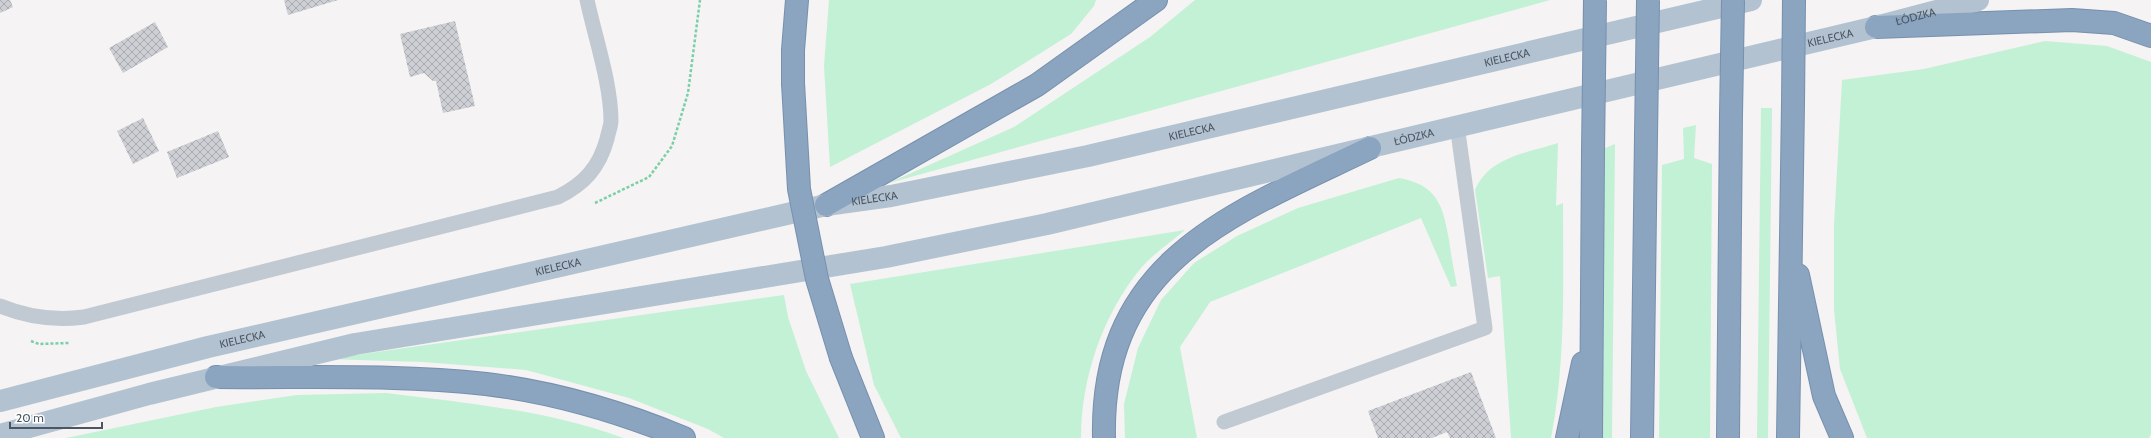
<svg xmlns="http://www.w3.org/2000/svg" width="2151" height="438" font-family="Cabin,sans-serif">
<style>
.green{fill:#c3f1d5}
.building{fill:url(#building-cross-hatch)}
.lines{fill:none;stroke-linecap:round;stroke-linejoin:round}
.highway-casing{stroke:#7690ad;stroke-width:24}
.path{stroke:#7ad0a6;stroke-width:2.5;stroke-dasharray:3 2;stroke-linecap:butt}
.lane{stroke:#c1cad2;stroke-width:15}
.primary{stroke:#b3c2d1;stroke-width:22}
.highway{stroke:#8ba5c1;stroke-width:22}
.highway-bridge-casing{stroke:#7690ad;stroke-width:24;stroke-linecap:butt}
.highway-bridge{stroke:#8ba5c1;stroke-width:22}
.labels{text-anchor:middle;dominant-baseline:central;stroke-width:4;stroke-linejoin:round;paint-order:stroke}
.street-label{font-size:11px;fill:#4a5661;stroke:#fff}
</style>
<defs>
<pattern id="building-cross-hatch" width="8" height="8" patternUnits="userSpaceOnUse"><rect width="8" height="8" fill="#cdcfd5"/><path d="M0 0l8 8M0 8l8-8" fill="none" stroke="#a8abb0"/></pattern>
</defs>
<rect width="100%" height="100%" fill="#f5f3f3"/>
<!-- green -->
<path class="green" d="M 829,0 L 1096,0 L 1094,6 L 1071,34 L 991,84 L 830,167 L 824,66 Z
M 1195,0 L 1550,0 L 889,183 L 1014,127 L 1150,37 Z
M 2045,41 L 2107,46 L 2151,62 L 2151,434 L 2149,438 L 1867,438 L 1840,369 L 1834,310 L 1834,225 L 1842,80 L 1924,69 Z
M 1761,108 L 1772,108 L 1768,438 L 1757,438 Z
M 1696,125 L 1694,158 L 1712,164 L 1710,438 L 1659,438 L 1662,165 L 1684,159 L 1683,128 Z
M 1558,143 L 1556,206 L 1563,203 C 1563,282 1566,361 1551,438 L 1511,438 L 1500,276 L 1488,278 L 1475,190 C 1489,157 1527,153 1558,143 Z
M 1615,144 L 1612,438 L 1600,438 L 1603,149 Z
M 1399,178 C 1438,185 1443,206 1449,240 C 1451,255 1454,271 1457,286 L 1451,287 L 1421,218 L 1210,302 L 1180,347 L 1197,438 L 1125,438 L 1124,404 L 1138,348 L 1161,300 L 1194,263 L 1237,236 L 1298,208 Z
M 1185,230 C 1171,242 1153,254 1141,268 C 1103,314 1081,378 1081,438 L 901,438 L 874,385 L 850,284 Z
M 784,295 L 788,317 L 806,371 L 839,438 L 724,438 L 708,429 L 629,398 L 526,370 L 423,362 L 327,359 Z
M 386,393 C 465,403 548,410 623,438 L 66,438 L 216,407 L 297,395 Z"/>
<!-- building -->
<path class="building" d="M 0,0 L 10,0 L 13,7 L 0,13 Z
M 284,0 L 338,0 L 288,15 Z
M 455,21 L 475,106 L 443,113 L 436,81 L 433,81 L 424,73 L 410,77 L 400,34 Z
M 155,22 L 168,47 L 123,73 L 109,48 Z
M 143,118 L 159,151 L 133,164 L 117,131 Z
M 218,131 L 229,157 L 177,178 L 167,152 Z
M 1471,372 L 1496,438 L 1450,438 L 1447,432 L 1432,438 L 1378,438 L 1368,411 Z"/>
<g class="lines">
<defs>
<path id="highway" d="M 1876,27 L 2072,20 L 2114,23 L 2151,36
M 793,83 L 793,50 L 797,0
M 826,205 L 1037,85 L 1156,0
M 1798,275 L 1824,396 L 1842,438
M 841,358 L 873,438
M 216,377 C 306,378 397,374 486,384 C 554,392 621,412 684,438
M 1104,438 C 1100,259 1233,214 1370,148
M 1567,438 L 1583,363
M 1591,438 L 1593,151
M 1642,438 L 1646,136
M 1728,438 L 1731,115
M 1788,438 L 1793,104"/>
</defs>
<!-- highway casing -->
<use href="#highway" class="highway-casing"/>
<!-- path -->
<path class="path" d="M 595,203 L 649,177 L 672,146 L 688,93 L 700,0
M 31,341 L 39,344 L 69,343"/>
<!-- lane -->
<path class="lane" d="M 0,306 C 27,317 55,321 84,317 L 558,197 C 584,184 599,168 607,139 C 608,133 611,126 611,121 C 611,84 595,37 587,0
M 1224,422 L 1485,328 L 1457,125"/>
<!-- primary -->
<g class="primary">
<path id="s1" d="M 0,401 L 208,347 L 826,205 L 891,196 L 1088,156 L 1751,0"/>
<path id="s2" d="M 0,435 L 149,394 L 355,344 L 886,257 L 1047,224 L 1876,27 L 1978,0"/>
</g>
<!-- highway -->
<use href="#highway" class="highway"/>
<defs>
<path id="highway-bridge" d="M 793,83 L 799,189 L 817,279 L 841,358
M 1793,104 L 1794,0
M 1731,115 L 1733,0
M 1646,136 L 1648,0
M 1593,151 L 1595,0"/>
</defs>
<!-- highway-bridge casing -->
<use href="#highway-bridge" class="highway-bridge-casing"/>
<!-- highway-bridge -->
<use href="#highway-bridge" class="highway-bridge"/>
</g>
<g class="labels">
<!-- street labels -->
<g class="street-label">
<text stroke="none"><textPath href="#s2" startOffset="1962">ŁÓDZKA</textPath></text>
<text stroke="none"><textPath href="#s2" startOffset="1874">KIELECKA</textPath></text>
<text stroke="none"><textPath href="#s1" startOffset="1546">KIELECKA</textPath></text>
<text stroke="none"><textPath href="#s1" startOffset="1222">KIELECKA</textPath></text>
<text stroke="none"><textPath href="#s2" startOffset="1446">ŁÓDZKA</textPath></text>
<text stroke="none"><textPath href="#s1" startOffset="898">KIELECKA</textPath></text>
<text stroke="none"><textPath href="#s1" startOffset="574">KIELECKA</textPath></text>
<text stroke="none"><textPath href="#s1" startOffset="250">KIELECKA</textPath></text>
</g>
</g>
<!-- scale -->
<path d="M10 422v6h92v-6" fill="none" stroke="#4a5661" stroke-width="2"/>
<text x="16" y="422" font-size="12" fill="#4a5661" stroke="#ffffff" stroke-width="3" paint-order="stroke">20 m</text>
</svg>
